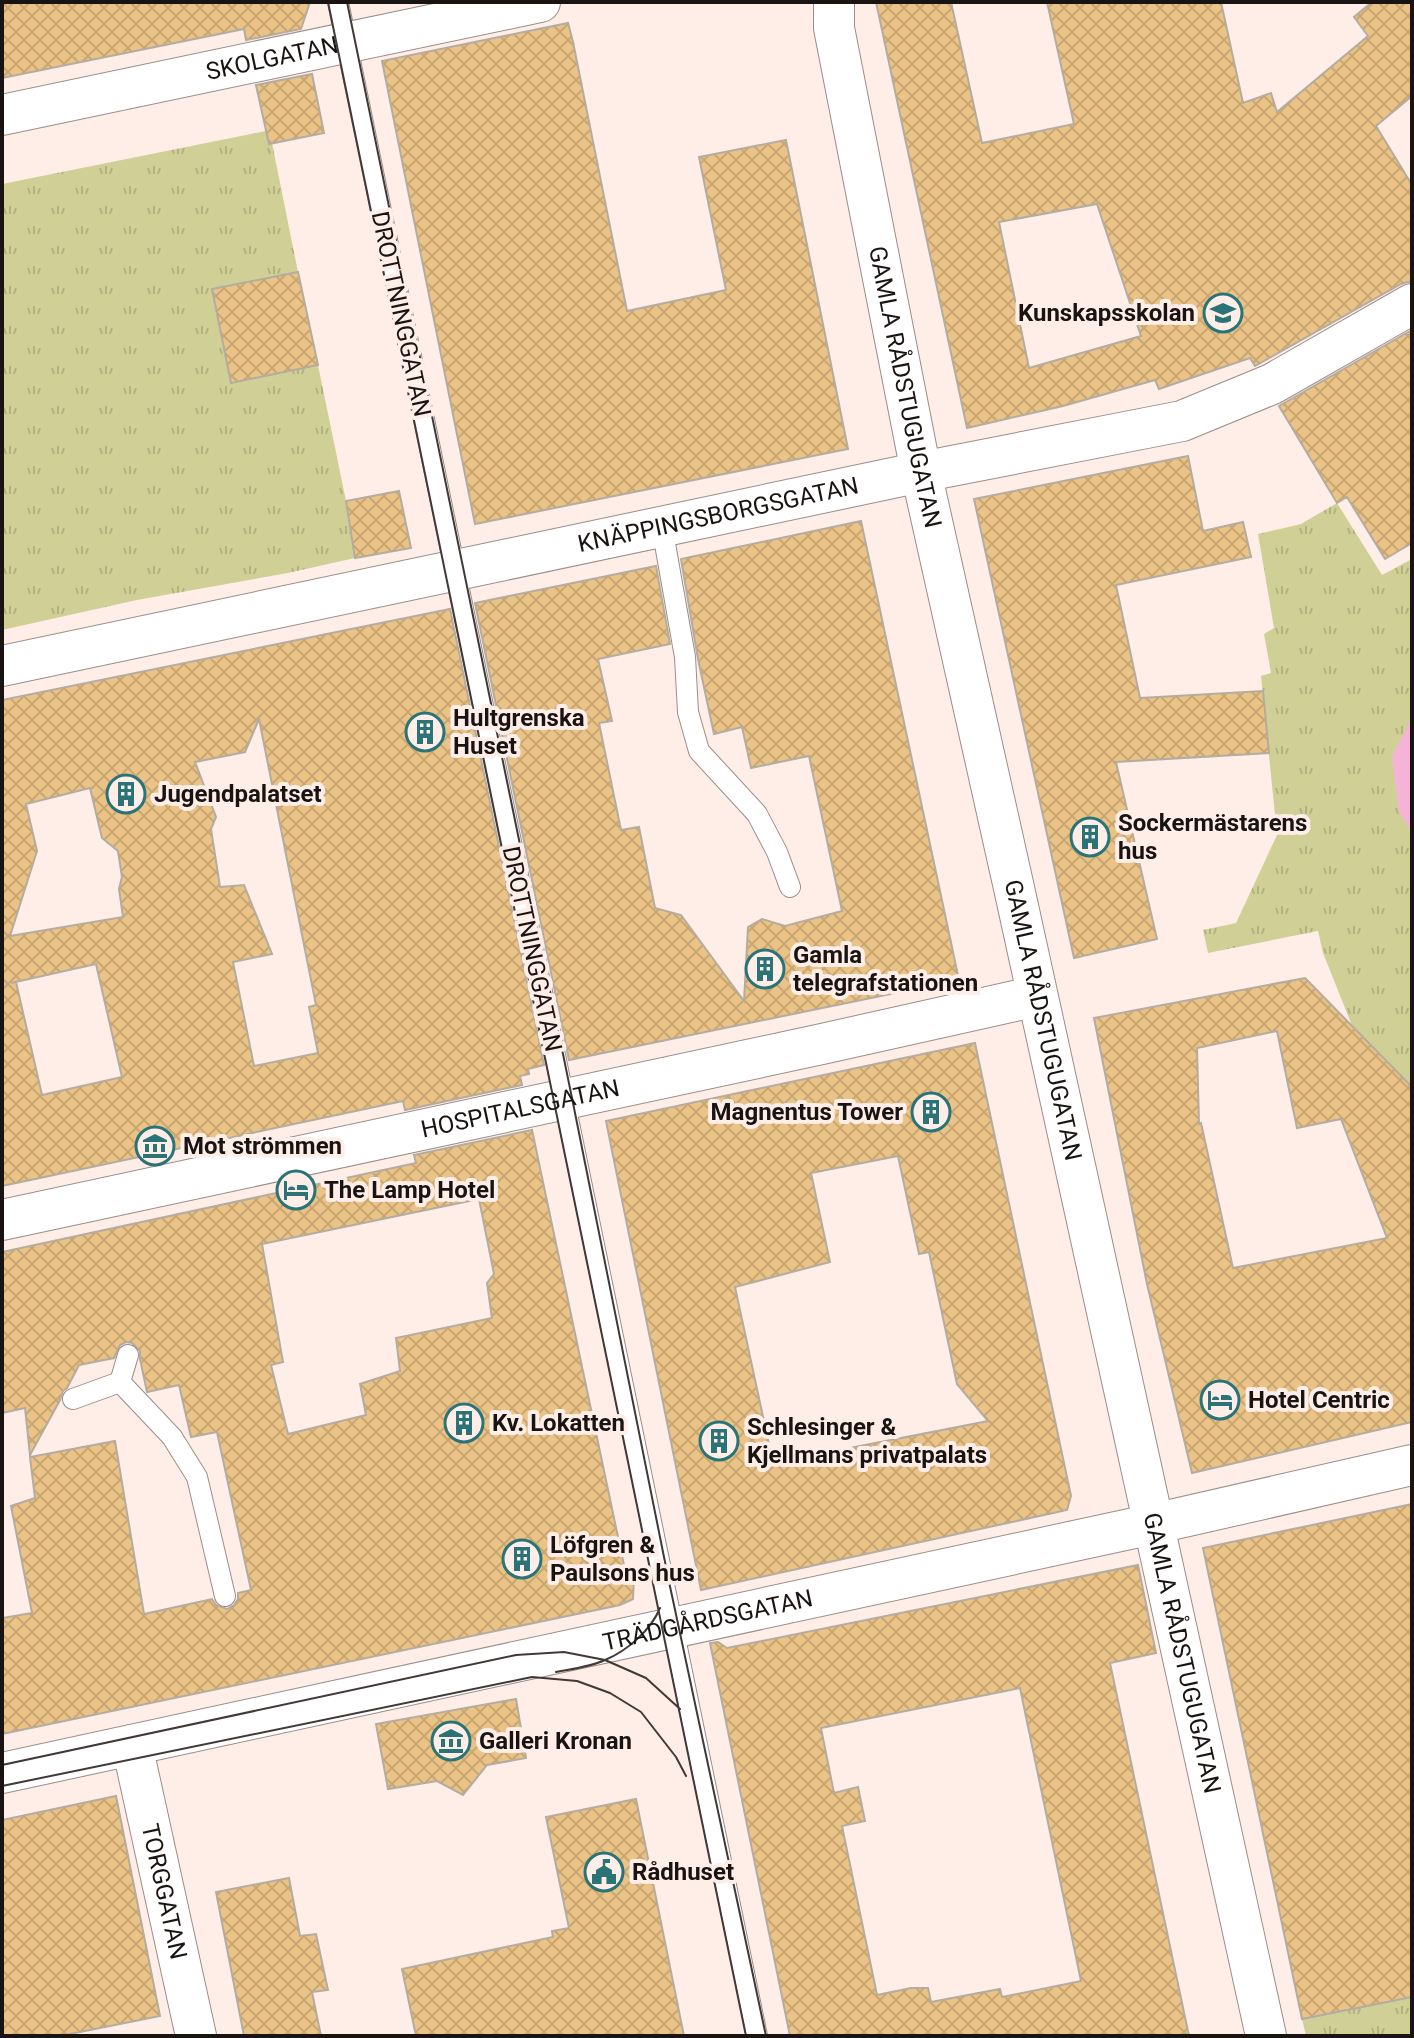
<svg xmlns="http://www.w3.org/2000/svg" width="1414" height="2038" font-family="Roboto,sans-serif">
<style>
.grass{fill:url(#grass-tufts)}
.water{fill:#f6b3d8}
.building{fill:url(#building-cross-hatch);stroke:#b4aca0;stroke-width:2;fill-rule:evenodd}
.lines{fill:none;stroke-linecap:round;stroke-linejoin:round}
.lane-casing{stroke:#9b8d87;stroke-width:22}
.street-casing{stroke:#9b8d87;stroke-width:42}
.lane{stroke:#fff;stroke-width:20}
.street{stroke:#fff;stroke-width:40}
.tram{stroke:#403936;stroke-width:2}
.labels{text-anchor:middle;dominant-baseline:central;stroke-width:8;stroke-linejoin:round;paint-order:stroke}
.street-label{font-size:24px;fill:#191412;stroke:#feeee7}
.poi-label{font-size:24px;font-weight:bold;fill:#191412;stroke:#feeee7;text-anchor:start}
</style>
<defs>
<pattern id="grass-tufts" width="24" height="20" patternUnits="userSpaceOnUse" patternTransform="scale(2)"><rect width="24" height="20" fill="#d0d096"/><path d="M3 7l-1-3M5 7V3M7 7l1-3M15 17l-1-3M17 17v-4M19 17l1-3" fill="none" stroke="#b2b280"/></pattern>
<pattern id="building-cross-hatch" width="8" height="8" patternUnits="userSpaceOnUse" patternTransform="scale(2)"><rect width="8" height="8" fill="#ebc386"/><path d="M0 0l8 8M0 8l8-8" fill="none" stroke="#c9a773"/></pattern>
</defs>
<rect width="100%" height="100%" fill="#feeee7"/>
<!-- grass -->
<path class="grass" d="M 266,131 L 272,143 L 298,272 L 212,289 L 231,382 L 318,365 L 346,501 L 355,558 L 288,573 L 137,600 L 2,630 L 2,184 Z
M 1337,503 L 1382,575 L 1412,559 L 1412,1087 L 1353,1028 L 1323,953 L 1318,931 L 1208,953 L 1203,930 L 1236,923 L 1277,835 L 1261,676 L 1271,673 L 1264,634 L 1274,628 L 1258,534 L 1301,524 Z
M 1412,1997 L 1412,2036 L 1306,2036 L 1302,2019 Z"/>
<!-- water -->
<path class="water" d="M 1412,718 L 1412,832 L 1399,812 L 1392,756 Z"/>
<!-- building -->
<path class="building" d="M 2,2 L 310,2 L 301,29 L 246,40 L 244,29 L 2,78 Z
M 876,2 L 951,2 L 982,143 L 1074,124 L 1047,2 L 1221,2 L 1243,103 L 1271,93 L 1277,112 L 1368,36 L 1354,17 L 1372,2 L 1412,2 L 1412,96 L 1376,126 L 1412,185 L 1412,281 L 1401,284 L 1255,366 L 1250,358 L 1159,389 L 1155,380 L 1063,406 L 967,428 ZM 1097,204 L 1141,336 L 1029,368 L 999,222 Z
M 568,23 L 573,42 L 627,311 L 726,290 L 699,157 L 786,140 L 848,449 L 475,524 L 382,61 Z
M 312,74 L 324,133 L 269,144 L 256,85 Z
M 298,272 L 318,365 L 231,383 L 212,289 Z
M 1412,330 L 1412,543 L 1385,559 L 1347,497 L 1337,503 L 1279,406 Z
M 1188,456 L 1203,531 L 1243,522 L 1251,557 L 1116,585 L 1140,698 L 1263,691 L 1269,753 L 1116,762 L 1157,939 L 1074,958 L 974,499 Z
M 399,491 L 411,548 L 355,558 L 346,501 Z
M 861,521 L 959,980 L 569,1060 L 475,603 L 656,566 L 670,644 L 598,659 L 612,721 L 599,723 L 621,830 L 639,827 L 655,908 L 681,915 L 744,1001 L 748,927 L 762,919 L 785,926 L 842,911 L 809,756 L 751,768 L 742,727 L 714,734 L 698,659 L 681,559 Z
M 450,609 L 544,1065 L 528,1069 L 529,1074 L 520,1076 L 522,1085 L 405,1110 L 403,1101 L 2,1186 L 2,938 L 4,938 L 2,937 L 2,700 ZM 259,719 L 316,1005 L 309,1007 L 318,1053 L 254,1066 L 233,962 L 272,954 L 244,885 L 220,887 L 211,829 L 216,817 L 195,762 L 245,752 ZM 90,788 L 102,838 L 118,851 L 122,877 L 119,889 L 123,917 L 10,936 L 37,851 L 26,804 ZM 96,964 L 122,1077 L 42,1095 L 16,982 L 11,983 Z
M 1305,978 L 1412,1087 L 1412,1422 L 1192,1473 L 1147,1284 L 1094,1018 ZM 1277,1031 L 1297,1128 L 1341,1119 L 1387,1238 L 1233,1268 L 1201,1123 L 1199,1124 L 1197,1048 Z
M 975,1043 L 1071,1496 L 1067,1510 L 701,1590 L 606,1121 ZM 898,1156 L 919,1254 L 929,1252 L 957,1384 L 988,1421 L 773,1463 L 735,1287 L 830,1262 L 811,1173 Z
M 532,1130 L 625,1570 L 634,1577 L 633,1599 L 620,1605 L 2,1734 L 2,1618 L 32,1613 L 11,1506 L 35,1498 L 30,1457 L 115,1441 L 144,1614 L 212,1599 L 216,1605 L 227,1609 L 234,1605 L 238,1599 L 238,1593 L 251,1590 L 217,1432 L 191,1437 L 179,1385 L 147,1392 L 140,1359 L 140,1351 L 132,1343 L 126,1342 L 120,1345 L 114,1358 L 79,1365 L 67,1388 L 63,1391 L 60,1400 L 30,1455 L 25,1408 L 2,1413 L 2,1252 L 416,1163 L 414,1155 ZM 479,1199 L 494,1274 L 487,1283 L 492,1318 L 396,1338 L 400,1371 L 360,1384 L 366,1415 L 288,1434 L 271,1365 L 283,1362 L 262,1244 Z
M 1412,1504 L 1412,1997 L 1302,2019 L 1203,1548 Z
M 1138,1565 L 1156,1653 L 1110,1663 L 1189,2036 L 790,2036 L 710,1643 L 718,1642 L 727,1648 ZM 1020,1688 L 1081,1981 L 1002,1997 L 1000,1989 L 931,2002 L 928,1988 L 911,1988 L 877,1995 L 842,1826 L 865,1821 L 858,1787 L 834,1793 L 821,1728 Z
M 516,1699 L 526,1758 L 487,1765 L 463,1795 L 437,1781 L 388,1789 L 376,1724 Z
M 116,1796 L 160,2016 L 60,2036 L 2,2036 L 2,1820 Z
M 636,1799 L 684,2036 L 416,2036 L 402,1969 L 553,1937 L 552,1931 L 569,1928 L 546,1817 Z
M 289,1878 L 300,1936 L 316,1934 L 328,1990 L 312,1992 L 321,2036 L 244,2036 L 216,1892 Z"/>
<g class="lines">
<defs>
<path id="lane" d="M 338,2 L 757,2036
M 662,527 L 685,657 L 688,712 L 699,751 L 757,814 L 777,852 L 790,887
M 120,1382 L 172,1437 L 197,1477 L 225,1596
M 73,1399 L 120,1382 L 128,1355"/>
<g id="street">
<path id="s1" d="M 834,2 L 834,28 L 921,472 L 1014,888 L 1266,2036"/>
<path id="s2" d="M 2,115 L 540,2"/>
<path id="s3" d="M 2,666 L 921,472 L 1182,421 L 1272,384 L 1412,304"/>
<path id="s4" d="M 2,1220 L 822,1044 L 1037,996"/>
<path id="s5" d="M 132,1745 L 196,2036"/>
<path id="s6" d="M 2,1773 L 1153,1524 L 1412,1465"/>
</g>
</defs>
<!-- lane casing -->
<use href="#lane" class="lane-casing"/>
<!-- street casing -->
<use href="#street" class="street-casing"/>
<!-- lane -->
<use href="#lane" class="lane"/>
<!-- street -->
<use href="#street" class="street"/>
<!-- tram -->
<path class="tram" d="M 328,2 L 746,2036
M 347,2 L 572,1098 L 668,1577 L 766,2036
M 556,1672 C 572,1669 590,1667 605,1660 C 627,1651 651,1630 660,1608
M 2,1765 L 516,1655 L 564,1652 L 605,1660 L 646,1678 L 680,1709
M 2,1786 L 532,1677 L 577,1681 L 610,1693 L 641,1712 L 676,1757 L 686,1776"/>
</g>
<!-- icons -->
<defs>
<symbol id="school-ring" viewBox="-11 -11 22 22"><circle r="9.5" fill="#feeee7" stroke="#2a7478" stroke-width="1.5"/><path d="M0-5L7-2L0 1L-7-2ZM-4 1L0 2.5L4 1V4Q0 6-4 4Z" fill="#2a7478"/></symbol>
<symbol id="building-ring" viewBox="-11 -11 22 22"><circle r="9.5" fill="#feeee7" stroke="#2a7478" stroke-width="1.5"/><path d="M-4-6H4V6H1V3H-1V6H-4ZM-2.5-4.3h1.7v1.8h-1.7ZM.8-4.3h1.7v1.8H.8ZM-2.5-1h1.7V.8h-1.7ZM.8-1h1.7V.8H.8Z" fill="#2a7478"/></symbol>
<symbol id="museum-ring" viewBox="-11 -11 22 22"><circle r="9.5" fill="#feeee7" stroke="#2a7478" stroke-width="1.5"/><path d="M0-6L6-3V-2H-6V-3ZM-5-1h2V3h-2ZM-1-1h2V3h-2ZM3-1h2V3H3ZM-6 4H6V6H-6Z" fill="#2a7478"/></symbol>
<symbol id="hotel-ring" viewBox="-11 -11 22 22"><circle r="9.5" fill="#feeee7" stroke="#2a7478" stroke-width="1.5"/><path d="M-6-4.5h1.5V1H6V5H4.5V3h-9V5H-6ZM-4 0a1.8 1.8 0 1 1 3.6 0ZM.5 0V-2.5h3Q6-2.5 6 0Z" fill="#2a7478"/></symbol>
<symbol id="civic-ring" viewBox="-11 -11 22 22"><circle r="9.5" fill="#feeee7" stroke="#2a7478" stroke-width="1.5"/><path d="M-.6-6.5H3V-4.5H.6V-3L4-1V1h2V6H-6V1h2V-1L-.6-3ZM-1.2 2.5V6h2.4V2.5Z" fill="#2a7478"/></symbol>
</defs>
<g fill-rule="evenodd">
<use href="#school-ring" x="1201" y="291" width="44" height="44"/>
<use href="#building-ring" x="403" y="710" width="44" height="44"/>
<use href="#building-ring" x="104" y="772" width="44" height="44"/>
<use href="#building-ring" x="1068" y="815" width="44" height="44"/>
<use href="#building-ring" x="743" y="947" width="44" height="44"/>
<use href="#building-ring" x="909" y="1090" width="44" height="44"/>
<use href="#museum-ring" x="133" y="1124" width="44" height="44"/>
<use href="#hotel-ring" x="274" y="1168" width="44" height="44"/>
<use href="#hotel-ring" x="1198" y="1378" width="44" height="44"/>
<use href="#building-ring" x="442" y="1401" width="44" height="44"/>
<use href="#building-ring" x="697" y="1419" width="44" height="44"/>
<use href="#building-ring" x="500" y="1537" width="44" height="44"/>
<use href="#museum-ring" x="429" y="1719" width="44" height="44"/>
<use href="#civic-ring" x="582" y="1850" width="44" height="44"/>
</g>
<g class="labels">
<!-- street labels -->
<g class="street-label">
<text stroke="none"><textPath href="#s2" startOffset="276">SKOLGATAN</textPath></text>
<text transform="translate(401 314) rotate(78)">DROTTNINGGATAN</text>
<text stroke="none"><textPath href="#s1" startOffset="392">GAMLA RÅDSTUGUGATAN</textPath></text>
<text stroke="none"><textPath href="#s3" startOffset="732">KNÄPPINGSBORGSGATAN</textPath></text>
<text transform="translate(532 949) rotate(78)">DROTTNINGGATAN</text>
<text stroke="none"><textPath href="#s1" startOffset="1040">GAMLA RÅDSTUGUGATAN</textPath></text>
<text stroke="none"><textPath href="#s4" startOffset="530">HOSPITALSGATAN</textPath></text>
<text stroke="none"><textPath href="#s6" startOffset="722">TRÄDGÅRDSGATAN</textPath></text>
<text stroke="none"><textPath href="#s1" startOffset="1688">GAMLA RÅDSTUGUGATAN</textPath></text>
<text stroke="none"><textPath href="#s5" startOffset="150">TORGGATAN</textPath></text>
</g>
<!-- poi labels -->
<g class="poi-label">
<text x="1195" y="313" text-anchor="end">Kunskapsskolan</text>
<text x="453" y="718">Hultgrenska<tspan x="453" dy="28">Huset</tspan></text>
<text x="154" y="794">Jugendpalatset</text>
<text x="1118" y="823">Sockermästarens<tspan x="1118" dy="28">hus</tspan></text>
<text x="793" y="955">Gamla<tspan x="793" dy="28">telegrafstationen</tspan></text>
<text x="903" y="1112" text-anchor="end">Magnentus Tower</text>
<text x="183" y="1146">Mot strömmen</text>
<text x="324" y="1190">The Lamp Hotel</text>
<text x="1248" y="1400">Hotel Centric</text>
<text x="492" y="1423">Kv. Lokatten</text>
<text x="747" y="1427">Schlesinger &amp;<tspan x="747" dy="28">Kjellmans privatpalats</tspan></text>
<text x="550" y="1545">Löfgren &amp;<tspan x="550" dy="28">Paulsons hus</tspan></text>
<text x="479" y="1741">Galleri Kronan</text>
<text x="632" y="1872">Rådhuset</text>
</g>
</g>
<!-- border -->
<rect width="1414" height="2038" fill="none" stroke="#191412" stroke-width="8"/>
</svg>
